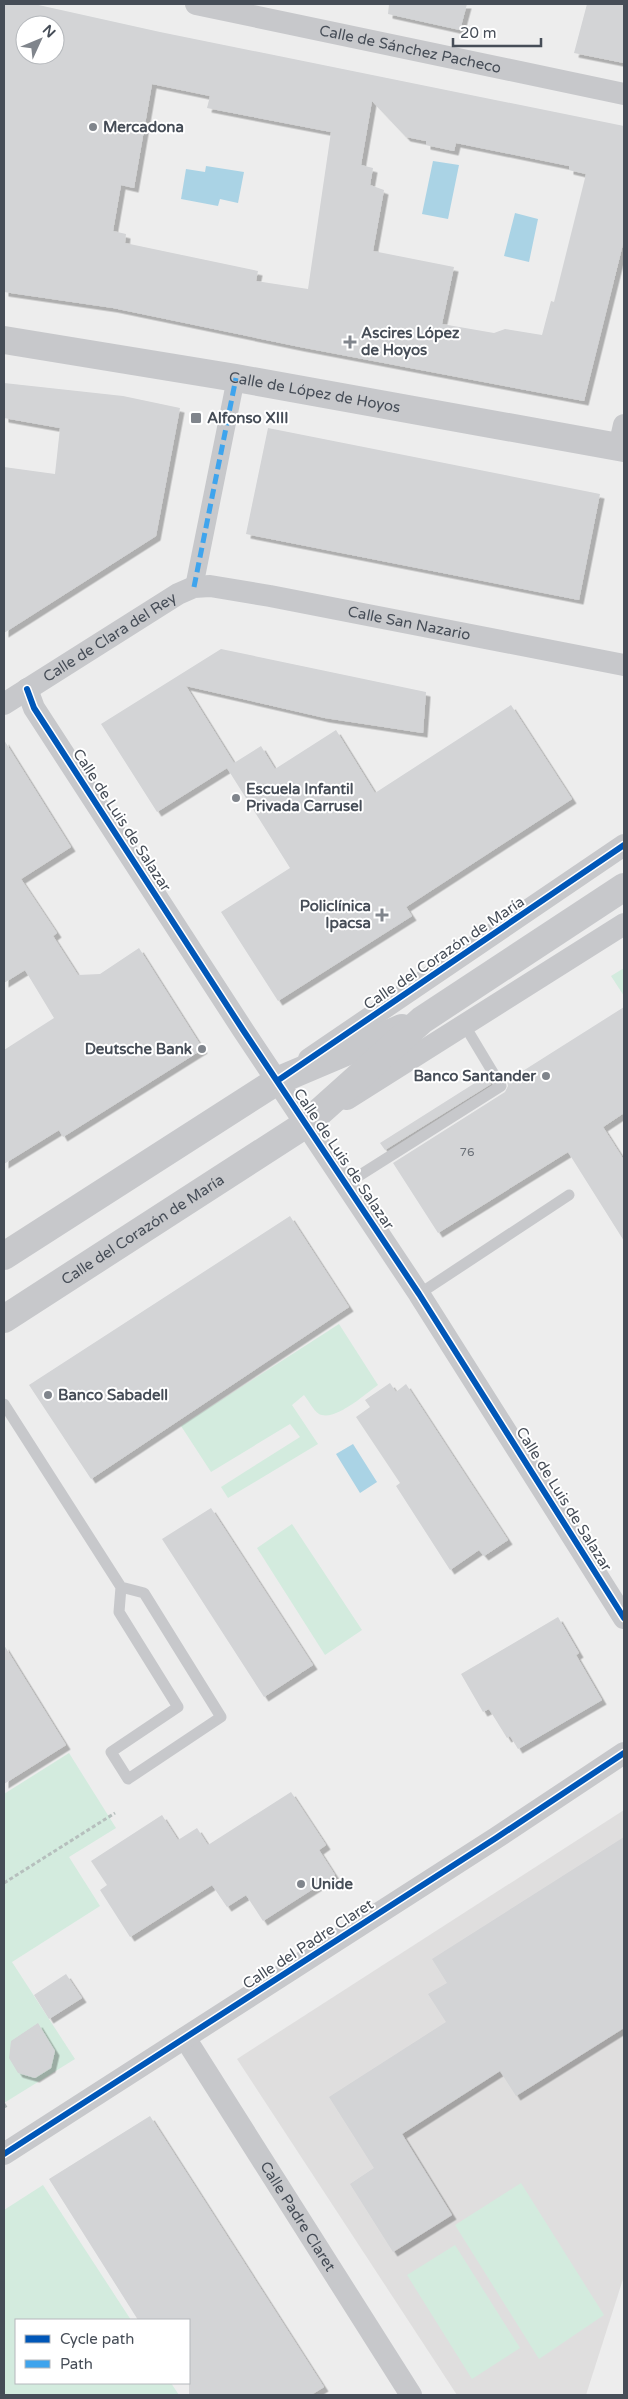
<svg xmlns="http://www.w3.org/2000/svg" width="628" height="2399" font-family="'Varela Round',sans-serif">
<style>
.education{fill:#dfdede}
.green{fill:#d3ebde}
.water{fill:#aad3e5}
.building{fill:#d3d4d6;fill-rule:evenodd;filter:url(#shadow)}
.lines{fill:none;stroke-linecap:round;stroke-linejoin:round}
.path{stroke:#b6bfbd;stroke-width:3;stroke-dasharray:4 2.5;stroke-linecap:butt}
.service{stroke:#c7c8cb;stroke-width:11}
.pedestrian{stroke:#c7c8cb;stroke-width:18}
.minor{stroke:#c7c8cb;stroke-width:22}
.tertiary{stroke:#c7c8cb;stroke-width:28}
.quiet{stroke:#3fa4ed;stroke-width:5;stroke-dasharray:10 5;stroke-linecap:butt}
.cycleway-casing{stroke:#fff;stroke-width:9}
.cycleway{stroke:#0057b8;stroke-width:6}
.poi-dot{fill:#80858c;stroke:#fff;stroke-width:2}
.labels{text-anchor:middle;dominant-baseline:central;stroke-width:4;stroke-linejoin:round;paint-order:stroke}
.number-label{font-size:12px;fill:#6b7078}
.street-label{font-size:15px;fill:#464d57;stroke:#fff}
.poi-label{font-size:15px;font-weight:bold;fill:#464d57;stroke:#fff;text-anchor:start}
</style>
<defs>
<filter id="shadow"><feDropShadow dx="4.5" dy="4.5" stdDeviation="0" flood-color="#0004"/></filter>
</defs>
<rect width="100%" height="100%" fill="#ededed"/>
<!-- education -->
<path class="education" d="M 624,1810 L 624,2276 L 586,2395 L 457,2395 L 237,2059 Z"/>
<!-- green -->
<path class="green" d="M 624,968 L 624,996 L 611,976 Z
M 339,1324 L 378,1385 C 365,1394 335,1422 319,1414 C 313,1410 309,1401 304,1395 L 292,1405 L 318,1444 L 228,1498 L 221,1487 L 300,1437 L 290,1424 L 211,1472 L 181,1426 Z
M 292,1524 L 362,1630 L 325,1655 L 257,1548 Z
M 69,1753 L 116,1828 L 69,1857 L 100,1906 L 12,1962 L 75,2059 L 4,2103 L 4,1794 Z
M 521,2183 L 604,2315 L 539,2359 L 455,2225 Z
M 43,2185 L 131,2320 L 16,2320 L 16,2383 L 171,2383 L 179,2395 L 4,2395 L 4,2210 Z
M 455,2245 L 520,2348 L 472,2379 L 407,2275 Z"/>
<!-- water -->
<path class="water" d="M 433,161 L 459,165 L 448,219 L 422,214 Z
M 206,166 L 244,172 L 238,203 L 220,199 L 218,206 L 181,199 L 186,169 L 205,172 Z
M 515,213 L 538,219 L 529,262 L 504,256 Z
M 353,1444 L 377,1482 L 360,1493 L 336,1454 Z"/>
<!-- building -->
<path class="building" d="M 4,4 L 34,4 L 160,32 L 624,126 L 624,240 L 584,401 L 300,347 L 113,308 L 4,292 ZM 25,25 L 55,25 L 55,55 L 25,55 ZM 152,84 L 210,96 L 207,108 L 331,132 L 308,289 L 256,281 L 258,271 L 125,243 L 126,234 L 113,231 L 121,185 L 134,188 ZM 372,101 L 406,137 L 426,141 L 426,145 L 454,151 L 456,143 L 569,166 L 569,170 L 586,174 L 554,302 L 551,301 L 542,335 L 505,329 L 494,333 L 442,324 L 454,267 L 373,251 L 384,190 L 370,185 L 373,168 L 361,165 Z
M 389,4 L 467,4 L 460,30 L 388,14 Z
M 587,4 L 624,4 L 624,63 L 574,53 Z
M 4,383 L 123,396 L 180,408 L 156,536 L 4,633 L 4,467 L 55,474 L 60,428 L 4,418 Z
M 268,428 L 600,494 L 579,600 L 246,534 Z
M 221,649 L 426,692 L 423,733 L 325,718 L 186,686 L 234,763 L 261,746 L 275,769 L 336,730 L 375,793 L 511,705 L 572,799 L 406,907 L 412,916 L 278,1001 L 221,912 L 290,868 L 227,768 L 157,812 L 101,724 Z
M 4,740 L 71,847 L 21,879 L 57,933 L 53,936 L 78,975 L 100,974 L 139,948 L 203,1049 L 63,1137 L 59,1130 L 4,1164 L 4,1050 L 54,1018 L 25,970 L 4,983 Z
M 624,1007 L 624,1113 L 603,1127 L 624,1160 L 624,1241 L 568,1152 L 438,1233 L 393,1163 L 505,1092 L 508,1086 L 507,1081 Z
M 486,1076 L 491,1084 L 385,1150 L 380,1143 Z
M 290,1216 L 349,1307 L 91,1479 L 29,1385 Z
M 390,1383 L 396,1392 L 406,1384 L 508,1540 L 484,1556 L 479,1550 L 450,1570 L 396,1486 L 400,1483 L 356,1417 L 370,1407 L 365,1400 Z
M 211,1508 L 313,1665 L 264,1697 L 162,1539 Z
M 558,1617 L 579,1653 L 576,1655 L 602,1700 L 518,1749 L 510,1736 L 507,1738 L 489,1709 L 483,1712 L 461,1674 Z
M 4,1645 L 66,1745 L 4,1784 Z
M 291,1792 L 326,1845 L 319,1850 L 335,1875 L 263,1921 L 246,1895 L 227,1907 L 212,1885 L 130,1937 L 100,1890 L 107,1885 L 91,1861 L 162,1815 L 178,1840 L 197,1828 L 208,1845 Z
M 624,1837 L 624,2028 L 516,2096 L 500,2071 L 402,2134 L 452,2215 L 393,2252 L 350,2184 L 374,2168 L 329,2097 L 446,2022 L 428,1994 L 447,1983 L 432,1959 Z
M 66,1974 L 82,1998 L 49,2019 L 34,1995 Z
M 38,2023 L 55,2051 L 51,2068 L 35,2078 L 18,2073 L 9,2058 L 11,2041 Z
M 150,2116 L 324,2387 L 311,2395 L 189,2395 L 189,2320 L 138,2320 L 49,2179 Z"/>
<g class="lines">
<!-- path -->
<path class="path" d="M 4,1883 L 115,1813
M 4,2104 L 7,2109"/>
<!-- service -->
<path class="service" d="M 346,1184 L 501,1086 L 465,1026
M 419,1294 L 569,1195
M 4,1404 L 121,1587 L 119,1612 L 178,1707 L 111,1752 L 128,1779 L 221,1717 L 144,1593 L 121,1587"/>
<!-- pedestrian -->
<path class="pedestrian" d="M 194,587 L 236,378"/>
<!-- minor -->
<g class="minor">
<path id="s1" d="M 196,4 L 624,94"/>
<path d="M 619,447 L 624,425"/>
<path d="M 27,689 L 34,708 L 47,728 L 243,1030 L 419,1294 L 624,1618"/>
<path id="s2" d="M 4,704 L 178,594 L 194,587 L 210,586 L 270,596 L 624,665"/>
<path d="M 309,1059 L 624,845"/>
<path d="M 347,1099 L 624,924"/>
<path id="s3" d="M 185,2038 L 411,2395"/>
<path d="M 4,2154 L 496,1838 L 624,1753"/>
</g>
<!-- tertiary -->
<g class="tertiary">
<path id="s4" d="M 4,340 L 236,378 L 624,448"/>
<path d="M 4,1256 L 277,1081 L 402,1028"/>
<path id="s5" d="M 4,1319 L 306,1124 L 422,1020 L 624,887"/>
</g>
<!-- quiet -->
<path class="quiet" d="M 194,587 L 236,378"/>
<defs>
<path id="cycleway" d="M 27,689 L 34,708 L 47,728 L 243,1030 L 419,1294 L 624,1618
M 277,1081 L 624,845
M 4,2154 L 496,1838 L 624,1753"/>
</defs>
<!-- cycleway casing -->
<use href="#cycleway" class="cycleway-casing"/>
<!-- cycleway -->
<use href="#cycleway" class="cycleway"/>
</g>
<!-- markers -->
<g class="poi-dot">
<circle cx="93" cy="127" r="5"/>
<path d="M347.5 334.5h5v5h5v5h-5v5h-5v-5h-5v-5h5z"/>
<rect x="190" y="412" width="12" height="12" rx="2.5"/>
<circle cx="236" cy="798" r="5"/>
<path d="M379.5 907.5h5v5h5v5h-5v5h-5v-5h-5v-5h5z"/>
<circle cx="202" cy="1049" r="5"/>
<circle cx="546" cy="1076" r="5"/>
<circle cx="48" cy="1395" r="5"/>
<circle cx="301" cy="1884" r="5"/>
</g>
<g class="labels">
<!-- number labels -->
<g class="number-label">
<text x="467" y="1152">76</text>
</g>
<!-- street labels -->
<g class="street-label">
<text stroke="none"><textPath href="#s1" startOffset="219">Calle de Sánchez Pacheco</textPath></text>
<text stroke="none"><textPath href="#s4" startOffset="315">Calle de López de Hoyos</textPath></text>
<text stroke="none"><textPath href="#s2" startOffset="442">Calle San Nazario</textPath></text>
<text stroke="none"><textPath href="#s2" startOffset="125">Calle de Clara del Rey</textPath></text>
<text transform="translate(122 820) rotate(57)">Calle de Luis de Salazar</text>
<text transform="translate(444 953) rotate(-34)">Calle del Corazón de María</text>
<text transform="translate(344 1159) rotate(56)">Calle de Luis de Salazar</text>
<text stroke="none"><textPath href="#s5" startOffset="165">Calle del Corazón de María</textPath></text>
<text transform="translate(564 1499) rotate(58)">Calle de Luis de Salazar</text>
<text transform="translate(308 1944) rotate(-33)">Calle del Padre Claret</text>
<text stroke="none"><textPath href="#s3" startOffset="211">Calle Padre Claret</textPath></text>
</g>
<!-- poi labels -->
<g class="poi-label">
<text x="103" y="127">Mercadona</text>
<text x="361" y="333">Ascires López<tspan x="361" dy="17">de Hoyos</tspan></text>
<text x="207" y="418">Alfonso XIII</text>
<text x="246" y="789">Escuela Infantil<tspan x="246" dy="17">Privada Carrusel</tspan></text>
<text x="371" y="906" text-anchor="end">Policlínica<tspan x="371" dy="17">Ipacsa</tspan></text>
<text x="192" y="1049" text-anchor="end">Deutsche Bank</text>
<text x="536" y="1076" text-anchor="end">Banco Santander</text>
<text x="58" y="1395">Banco Sabadell</text>
<text x="311" y="1884">Unide</text>
</g>
</g>
<!-- border -->
<rect width="628" height="2399" fill="none" stroke="#464d57" stroke-width="10"/>
<!-- legend -->
<rect x="15" y="2319" width="175" height="65" fill="#ffffff" stroke="#b5b8bc"/>
<rect x="25" y="2335" width="25" height="8" fill="#0057b8" stroke="#b5b8bc"/>
<text x="60" y="2344" font-size="15" fill="#464d57">Cycle path</text>
<rect x="25" y="2360" width="25" height="8" fill="#3fa4ed" stroke="#b5b8bc"/>
<text x="60" y="2369" font-size="15" fill="#464d57">Path</text>
<!-- north arrow -->
<g transform="translate(40 40) rotate(46)"><circle r="24" fill="#ffffff" stroke="#b5b8bc"/>
<path d="M0-4L9 19L0 12L-9 19Z" fill="#80858c"/>
<text y="-8" font-size="14" font-weight="bold" text-anchor="middle" fill="#464d57">N</text>
</g>
<!-- scale -->
<path d="M453 38v8h88v-8" fill="none" stroke="#464d57" stroke-width="2.5"/>
<text x="460" y="38" font-size="15" fill="#464d57" stroke="#ffffff" stroke-width="4" paint-order="stroke">20 m</text>
</svg>
